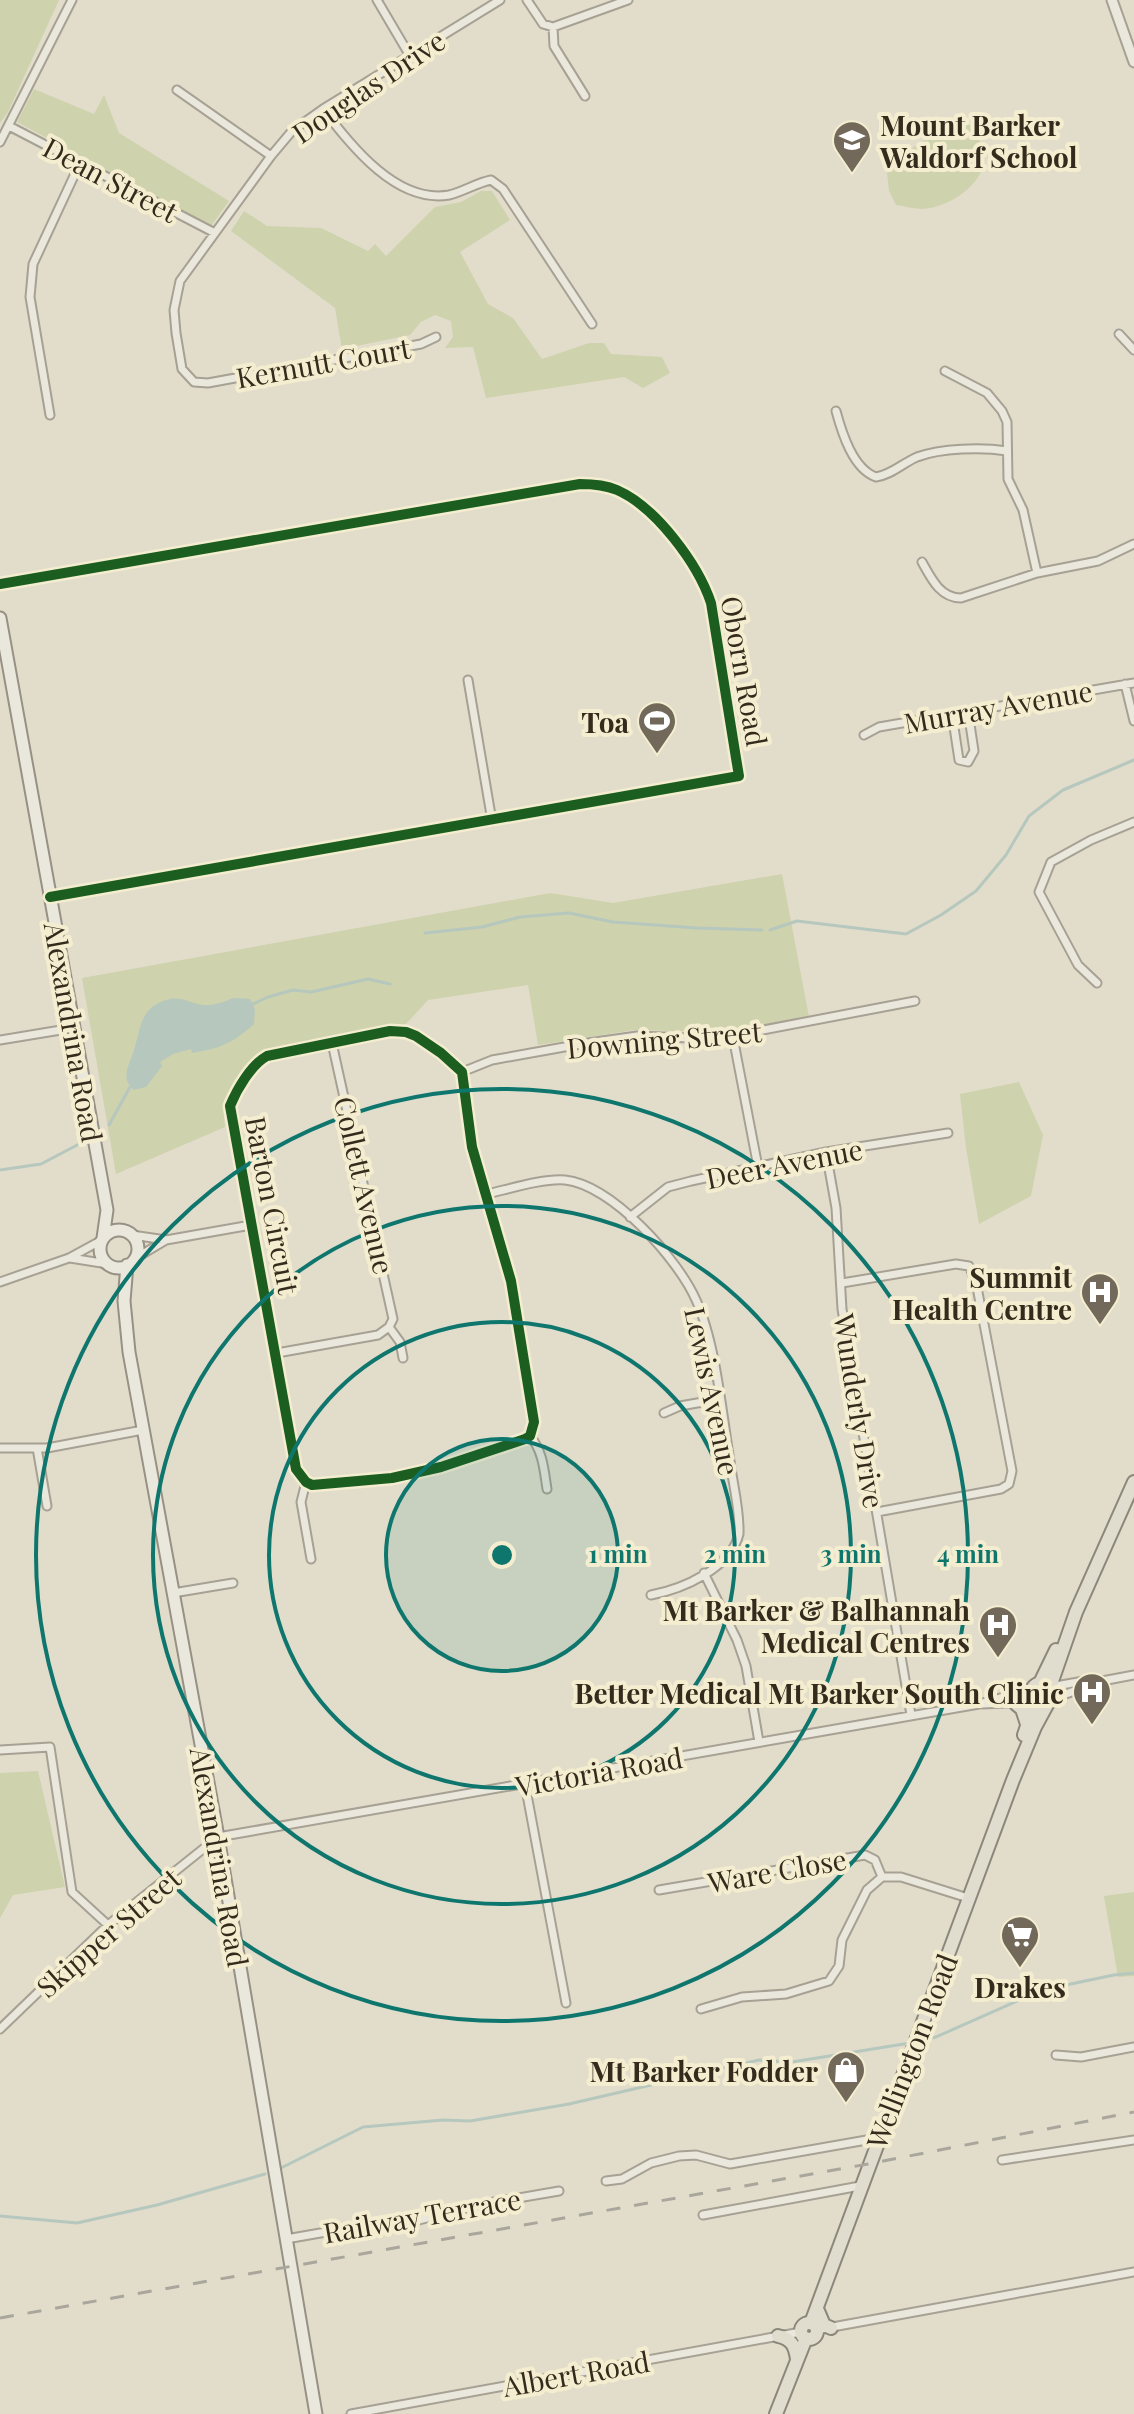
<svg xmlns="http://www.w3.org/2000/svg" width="1134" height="2414" font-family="'Playfair Display',serif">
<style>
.green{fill:#ced2ad}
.water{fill:#b6c7be}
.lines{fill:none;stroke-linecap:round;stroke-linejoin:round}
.stream{stroke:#b6c7be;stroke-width:3}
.minor-casing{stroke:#a7a194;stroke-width:11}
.tertiary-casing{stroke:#a7a194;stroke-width:13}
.secondary-casing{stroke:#969184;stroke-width:15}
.primary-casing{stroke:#8c877b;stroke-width:16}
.minor{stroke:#eae7dc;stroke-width:7}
.tertiary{stroke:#eae7dc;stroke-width:9}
.secondary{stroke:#eae7dc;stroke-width:11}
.primary{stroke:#e1ddce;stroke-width:12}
.rail{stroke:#a9a69c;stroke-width:3;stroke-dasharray:14 14;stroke-linecap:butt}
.cycleway-casing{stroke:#f4edd0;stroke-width:15}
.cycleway{stroke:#1b5e20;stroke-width:10}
.ring{fill:none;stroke:#0f766e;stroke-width:4}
.labels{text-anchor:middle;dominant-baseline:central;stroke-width:8;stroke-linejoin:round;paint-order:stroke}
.street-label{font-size:28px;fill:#352b1d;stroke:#f4edd0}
.poi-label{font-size:28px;font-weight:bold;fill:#352b1d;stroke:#f4edd0;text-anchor:end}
.centre{fill:#0f766e;stroke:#f4edd0;stroke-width:4}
.ring-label{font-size:24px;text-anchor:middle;font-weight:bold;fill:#0f766e;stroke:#f4edd0;stroke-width:8;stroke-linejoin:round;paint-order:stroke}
</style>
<rect width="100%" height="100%" fill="#e2ddcb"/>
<!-- green -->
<path class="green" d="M 0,0 L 59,0 L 8,112 L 0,123 Z
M 34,89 L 94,114 L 104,95 L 119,133 L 229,201 L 211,226 L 17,122 Z
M 954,122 L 970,125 C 976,134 982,143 984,154 C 987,184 948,208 922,209 C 914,209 904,206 896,205 L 889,191 L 887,173 L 903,154 Z
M 481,191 L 492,191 L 510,220 L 460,252 L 488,304 L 513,318 L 542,359 L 589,343 L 604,343 L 611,354 L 662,357 L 670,373 L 643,388 L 624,377 L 486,398 L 473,347 L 445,348 L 453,337 L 451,321 L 435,315 L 421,322 L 410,335 L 342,349 L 335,308 L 231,231 L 244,211 L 267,226 L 321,228 L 368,251 L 375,244 L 386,256 L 435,207 L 461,202 Z
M 782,874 L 809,1017 L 715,1032 L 634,1030 L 538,1045 L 528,985 L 428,1000 L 406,1024 L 262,1050 L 225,1098 L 223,1105 L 225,1127 L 116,1174 L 82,978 L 550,893 L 613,903 Z
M 1019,1082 L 1043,1135 L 1031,1196 L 979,1224 L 966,1148 L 960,1094 Z
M 38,1771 L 65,1887 L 13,1895 L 0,1918 L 0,1773 Z
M 1134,1892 L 1134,1976 L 1118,1977 L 1104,1896 Z"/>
<!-- water -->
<path class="water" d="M 233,998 L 250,999 L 255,1009 L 254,1024 C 233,1043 221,1048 192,1053 L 191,1049 L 173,1054 L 160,1062 L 162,1066 L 146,1087 L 134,1090 C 119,1078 130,1064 134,1050 C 141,1028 140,1008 166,1000 C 179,995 190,1003 203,1005 C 213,1006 224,1002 233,998 Z"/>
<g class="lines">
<!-- stream -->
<path class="stream" d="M 770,930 L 797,921 L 906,934 L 941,915 L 976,891 L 1006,855 L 1029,816 L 1063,790 L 1134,760
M 425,933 L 482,927 L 520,917 L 569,913 L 613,922 L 697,928 L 762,930
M 253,1004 L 268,997 L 293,990 L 311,992 L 368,979 L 390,984
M 109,1125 L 130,1087
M 0,1170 L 41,1164 L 81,1143
M 922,2040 L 936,2037 L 1042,1990 L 1114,1975 L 1134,1973
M 281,2168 L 363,2127 L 443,2120 L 470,2121 L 569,2104 L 759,2060 L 792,2062 L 910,2043
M 0,2216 L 77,2223 L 157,2205 L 265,2174"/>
<defs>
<path id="minor" d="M 377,0 L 410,56
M 527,0 L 543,24 L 553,27 L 628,0
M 553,27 L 554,46 L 585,96
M 177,90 L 271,156
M 323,109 C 351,145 396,204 449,195 C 463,192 476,183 491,180 L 503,189 L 592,324
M 9,126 L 213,232
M 0,142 L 72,0
M 1119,334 L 1134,350
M 436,337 L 421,344 L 208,383 L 194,382 L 182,369 L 176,333 L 174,310 L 180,281 L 271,156 L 292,131 L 323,109 L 500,0
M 945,371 L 987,393 L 1002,411 L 1007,422 L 1008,479 L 1023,510 L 1037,573
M 836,411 C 842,433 853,469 876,477 C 891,475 903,463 917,457 C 941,448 982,447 1007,451
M 50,415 L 30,297 L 33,264 L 80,163
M 922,562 C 931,578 940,598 961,598 L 1037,573 L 1098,561 L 1134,544
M 0,584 L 580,484 C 593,484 605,485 617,490 C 656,507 698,564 711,603 L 736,758 L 739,776 L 50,897
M 468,680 L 492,821
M 1125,684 L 1134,721
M 952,714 L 959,760 L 968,762 L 974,751 L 968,711
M 864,735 L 879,727 L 1134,683
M 1097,983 L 1078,965 L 1039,892 L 1051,862 L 1091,840 L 1134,822
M 390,1031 L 406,1032 L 416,1036 L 441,1053 L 462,1072 L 472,1147 L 511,1281 L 534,1422 L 530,1436 L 525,1439 L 441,1467 L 392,1478 L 312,1485 L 306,1482 L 296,1469 L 230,1106 C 237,1089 251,1065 267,1056 Z
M 733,1037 L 758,1167
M 0,1040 L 73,1028
M 462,1072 L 492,1060 L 581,1044 L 637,1036 L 716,1039 L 915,1001
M 826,1152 L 836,1208 L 842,1309 L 911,1715
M 487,1194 C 509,1189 544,1178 565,1180 C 612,1185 678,1259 696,1300 C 716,1343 722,1414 730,1461 C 733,1485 740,1510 739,1534 C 731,1568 683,1589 651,1595
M 630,1217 L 668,1187 L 691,1181 L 826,1152 L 948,1133
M 132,1235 L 166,1240 L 251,1225
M 70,1258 L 108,1264
M 134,1259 L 166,1240
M 0,1282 L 69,1258 L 102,1240
M 842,1283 L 956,1264 L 969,1266 L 976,1282 L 1012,1471 L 1009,1484 L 1001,1489 L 877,1512
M 389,1327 L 400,1342 L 403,1358
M 277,1353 L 378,1335 L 389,1327 L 393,1319 L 332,1043
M 664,1413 L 680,1406 L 720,1399
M 530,1436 C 543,1451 544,1470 547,1489
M 0,1448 L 47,1448 L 143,1430
M 37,1448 L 47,1506
M 306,1482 L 301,1502 L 311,1559
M 704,1573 L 737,1640 L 746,1666 L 759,1742
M 173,1593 L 233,1583
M 1050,1687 L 1095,1679 L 1102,1681
M 1052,1699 L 1102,1681 L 1134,1675
M 982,1704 L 1034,1702
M 0,1750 L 50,1747 L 72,1892 L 108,1925
M 525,1784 L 566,2003
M 659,1890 L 865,1855 L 875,1860 L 882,1877
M 701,2009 L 742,1997 L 786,1994 L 829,1981 L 839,1966 L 842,1940 L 867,1890 L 882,1877 L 901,1877 L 968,1898
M 0,2029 L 108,1925 L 218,1837 L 979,1704 L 1032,1689
M 1056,2055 L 1081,2057 L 1134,2047
M 1002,2160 L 1134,2140
M 606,2181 L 622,2179 L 651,2163 L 679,2156 L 696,2155 L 730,2164 L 878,2138
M 703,2215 L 860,2186
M 286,2239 L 349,2228 L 411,2222 L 477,2205 L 559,2191
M 816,2330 L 1134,2272
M 351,2414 L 801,2332"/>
<path id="tertiary" d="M 1112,0 L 1134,62"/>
<path id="secondary" d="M 0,618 L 107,1210 L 103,1238
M100 1249a19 19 0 1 1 38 0a19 19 0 1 1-38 0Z
M 127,1265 L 124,1301 L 129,1352 L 218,1837 L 316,2414"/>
<path id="primary" d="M 1040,1683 L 1056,1650
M1031 1694a11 11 0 1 1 22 0a11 11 0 1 1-22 0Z
M 1050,1687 L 1076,1612 L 1134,1482
M 1016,1704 L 1022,1709 L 1027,1724
M 1024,1735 L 1035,1702
M 818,2311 L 824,2325 L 831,2328
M 811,2323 L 1013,1780 L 1035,1727 L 1048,1703
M801 2331a8 8 0 1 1 16 0a8 8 0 1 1-16 0Z
M 778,2336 C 792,2339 795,2346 797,2359
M 776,2414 L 806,2338"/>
</defs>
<!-- minor casing -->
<use href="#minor" class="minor-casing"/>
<!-- tertiary casing -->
<use href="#tertiary" class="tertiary-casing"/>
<!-- secondary casing -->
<use href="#secondary" class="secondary-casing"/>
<!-- primary casing -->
<use href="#primary" class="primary-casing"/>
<!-- minor -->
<use href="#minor" class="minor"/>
<!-- tertiary -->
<use href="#tertiary" class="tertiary"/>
<!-- secondary -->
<use href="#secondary" class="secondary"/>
<!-- primary -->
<use href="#primary" class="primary"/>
<!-- rail -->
<path class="rail" d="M 0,2318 L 868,2164 L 1134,2112"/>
<defs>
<path id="cycleway" d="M 0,584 L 580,484 C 593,484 605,485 617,490 C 656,507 698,564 711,603 L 736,758 L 739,776 L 50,897
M 390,1031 L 406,1032 L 416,1036 L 441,1053 L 462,1072 L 472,1147 L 511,1281 L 534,1422 L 530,1436 L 525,1439 L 441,1467 L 392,1478 L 312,1485 L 306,1482 L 296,1469 L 230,1106 C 237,1089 251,1065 267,1056 Z"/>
</defs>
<!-- cycleway casing -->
<use href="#cycleway" class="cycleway-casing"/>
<!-- cycleway -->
<use href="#cycleway" class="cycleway"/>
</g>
<!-- distance rings -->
<circle cx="502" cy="1555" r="116" fill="#0f766e" fill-opacity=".12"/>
<g class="ring">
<circle cx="502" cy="1555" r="116"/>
<circle cx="502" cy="1555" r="233"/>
<circle cx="502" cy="1555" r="349"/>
<circle cx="502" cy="1555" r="466"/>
</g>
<!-- icons -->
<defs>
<symbol id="school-pin" viewBox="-11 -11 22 30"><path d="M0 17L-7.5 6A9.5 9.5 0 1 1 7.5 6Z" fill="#72695a" stroke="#f4edd0"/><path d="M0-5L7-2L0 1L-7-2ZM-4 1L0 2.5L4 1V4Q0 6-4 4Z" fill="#fff"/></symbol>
<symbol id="stadium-pin" viewBox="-11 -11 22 30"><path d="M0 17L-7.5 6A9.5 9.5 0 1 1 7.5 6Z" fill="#72695a" stroke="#f4edd0"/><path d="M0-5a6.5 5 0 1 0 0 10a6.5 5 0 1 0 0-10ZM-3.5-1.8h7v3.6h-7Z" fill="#fff"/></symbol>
<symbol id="hospital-pin" viewBox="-11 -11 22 30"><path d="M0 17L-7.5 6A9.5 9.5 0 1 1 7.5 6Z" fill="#72695a" stroke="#f4edd0"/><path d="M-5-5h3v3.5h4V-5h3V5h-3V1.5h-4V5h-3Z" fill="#fff"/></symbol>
<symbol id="supermarket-pin" viewBox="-11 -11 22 30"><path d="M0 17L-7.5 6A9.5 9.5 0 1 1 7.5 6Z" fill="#72695a" stroke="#f4edd0"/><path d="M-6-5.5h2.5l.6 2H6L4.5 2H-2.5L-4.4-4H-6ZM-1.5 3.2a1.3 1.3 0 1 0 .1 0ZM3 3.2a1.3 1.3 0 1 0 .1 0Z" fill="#fff"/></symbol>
<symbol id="shop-pin" viewBox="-11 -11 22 30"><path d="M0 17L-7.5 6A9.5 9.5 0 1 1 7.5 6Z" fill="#72695a" stroke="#f4edd0"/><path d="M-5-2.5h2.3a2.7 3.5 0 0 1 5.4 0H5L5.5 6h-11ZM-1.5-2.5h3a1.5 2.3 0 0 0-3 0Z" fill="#fff"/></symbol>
</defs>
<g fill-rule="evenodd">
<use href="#school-pin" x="830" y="118" width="44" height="60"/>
<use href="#stadium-pin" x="635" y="699" width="44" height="60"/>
<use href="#hospital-pin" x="1078" y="1270" width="44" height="60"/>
<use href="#hospital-pin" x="976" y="1603" width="44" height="60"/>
<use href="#hospital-pin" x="1070" y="1670" width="44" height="60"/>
<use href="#supermarket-pin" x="998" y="1913" width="44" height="60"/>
<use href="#shop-pin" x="824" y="2048" width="44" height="60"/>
</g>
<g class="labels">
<!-- street labels -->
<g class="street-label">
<text transform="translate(368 86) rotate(-34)">Douglas Drive</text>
<text transform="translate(111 179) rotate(28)">Dean Street</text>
<text transform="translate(323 362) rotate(-10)">Kernutt Court</text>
<text transform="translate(745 671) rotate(80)">Oborn Road</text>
<text transform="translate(998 706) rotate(-10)">Murray Avenue</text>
<text transform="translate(74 1032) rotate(80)">Alexandrina Road</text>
<text transform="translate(664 1039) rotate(-5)">Downing Street</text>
<text transform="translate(784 1163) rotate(-11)">Deer Avenue</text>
<text transform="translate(365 1185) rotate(77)">Collett Avenue</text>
<text transform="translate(273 1205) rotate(79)">Barton Circuit</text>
<text transform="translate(713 1391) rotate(78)">Lewis Avenue</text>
<text transform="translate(860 1411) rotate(81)">Wunderly Drive</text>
<text transform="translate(599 1771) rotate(-10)">Victoria Road</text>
<text transform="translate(220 1857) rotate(80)">Alexandrina Road</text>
<text transform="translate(777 1870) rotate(-10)">Ware Close</text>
<text transform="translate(108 1932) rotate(-41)">Skipper Street</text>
<text transform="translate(911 2051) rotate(-69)">Wellington Road</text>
<text transform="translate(422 2215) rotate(-10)">Railway Terrace</text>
<text transform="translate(576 2373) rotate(-10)">Albert Road</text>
</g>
<!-- poi labels -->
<g class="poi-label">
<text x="880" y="124" text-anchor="start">Mount Barker<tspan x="880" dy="32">Waldorf School</tspan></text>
<text x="629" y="721">Toa</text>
<text x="1072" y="1276">Summit<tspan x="1072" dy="32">Health Centre</tspan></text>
<text x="970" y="1609">Mt Barker &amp; Balhannah<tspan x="970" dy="32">Medical Centres</tspan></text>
<text x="1064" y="1692">Better Medical Mt Barker South Clinic</text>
<text x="1020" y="1986" text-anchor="middle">Drakes</text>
<text x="818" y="2070">Mt Barker Fodder</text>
</g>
</g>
<circle cx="502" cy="1555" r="12" class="centre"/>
<g class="ring-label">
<text x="618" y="1563">1 min</text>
<text x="735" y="1563">2 min</text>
<text x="851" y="1563">3 min</text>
<text x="968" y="1563">4 min</text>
</g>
</svg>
